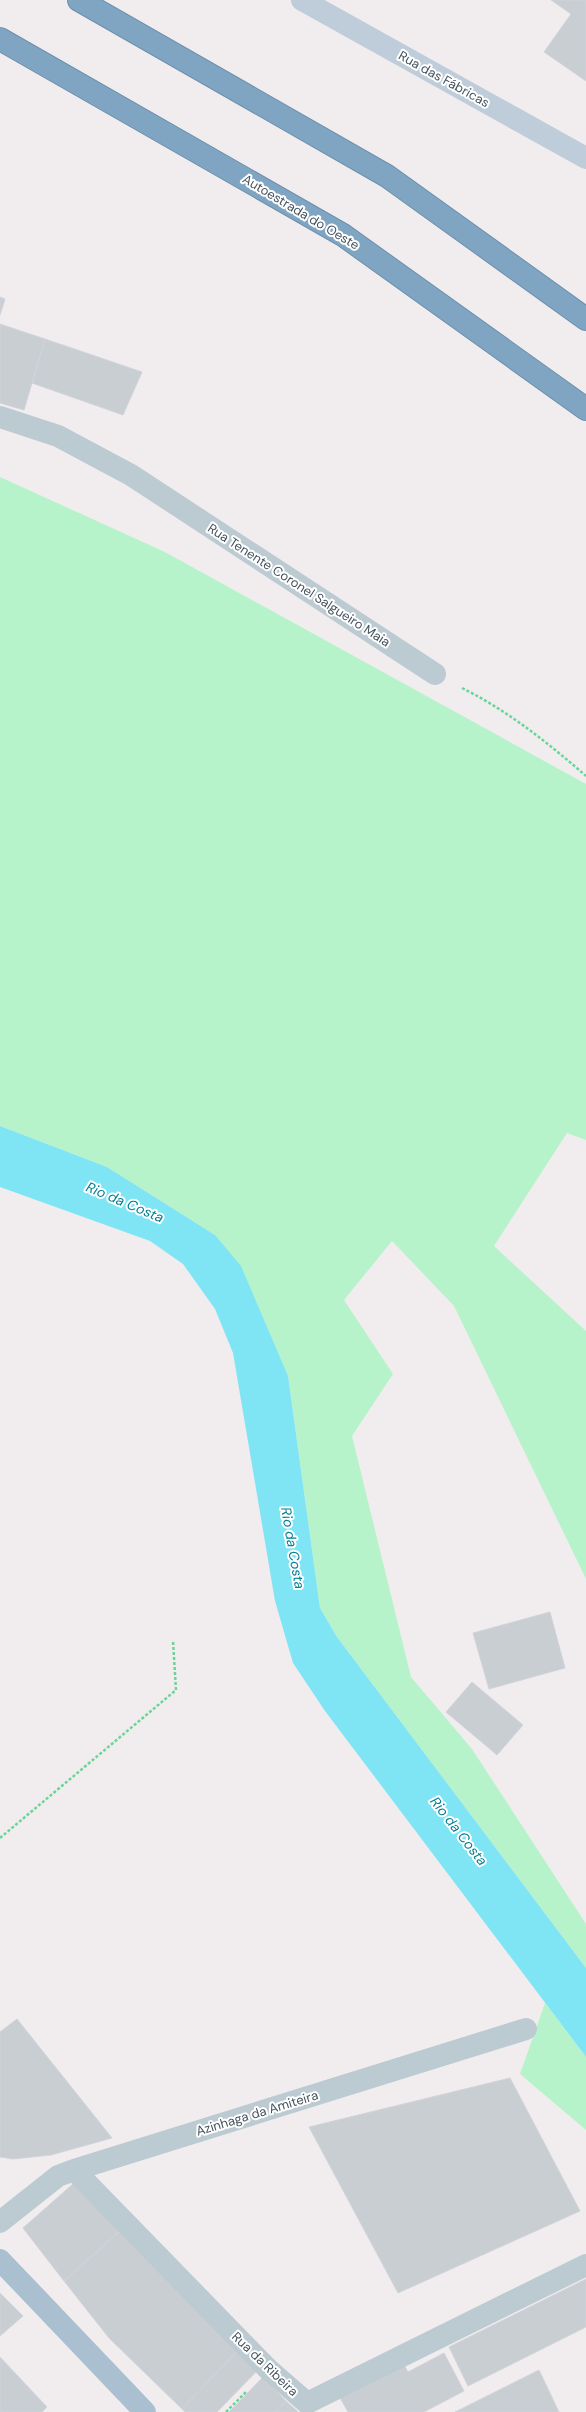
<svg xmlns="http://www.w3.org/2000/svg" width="586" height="2412" font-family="'DM Sans',sans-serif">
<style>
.green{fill:#b7f3ca}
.water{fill:#7fe5f5}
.building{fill:#c9ced3;stroke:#d1d4da}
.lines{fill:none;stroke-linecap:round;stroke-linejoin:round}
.highway-casing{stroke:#6b90ae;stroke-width:24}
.path{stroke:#6bd599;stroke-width:2.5;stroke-dasharray:3 2;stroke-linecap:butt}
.street{stroke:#bccad2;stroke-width:22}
.secondary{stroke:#becdd9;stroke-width:22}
.primary{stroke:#aac0d0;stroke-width:22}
.highway{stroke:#80a5c2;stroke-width:22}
.labels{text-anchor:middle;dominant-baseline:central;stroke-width:4;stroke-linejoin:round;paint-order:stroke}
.street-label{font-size:13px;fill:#44535d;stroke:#fff}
.water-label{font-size:14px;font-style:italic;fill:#037f93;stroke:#fff}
</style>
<rect width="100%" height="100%" fill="#f1edee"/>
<!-- green -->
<path class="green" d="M 0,477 L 165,552 L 586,784 L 586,1140 L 567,1133 L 494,1246 L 586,1331 L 586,1579 L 454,1306 L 392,1241 L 344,1300 L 393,1374 L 352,1436 L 411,1677 L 472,1749 L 586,1924 L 586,1968 L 337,1637 L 320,1608 L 288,1376 L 215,1235 L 107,1167 L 0,1126 Z
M 545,2003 L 586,2057 L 586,2130 L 520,2074 Z"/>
<!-- water -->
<path class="water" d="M 0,1126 L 107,1167 L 215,1235 L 241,1266 L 288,1376 L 320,1608 L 337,1637 L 586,1968 L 586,2057 L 325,1711 L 293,1663 L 275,1601 L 233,1353 L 215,1309 L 183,1264 L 150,1241 L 0,1187 Z"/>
<!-- building -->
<path class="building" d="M 551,0 L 586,0 L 586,81 L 544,52 L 571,14 Z
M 0,297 L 5,299 L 0,315 Z
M 0,324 L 45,339 L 24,410 L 0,403 Z
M 45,339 L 142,372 L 123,415 L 32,383 Z
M 550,1612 L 565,1668 L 489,1689 L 473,1633 Z
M 472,1682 L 523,1725 L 497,1755 L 446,1712 Z
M 17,2019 L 112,2138 L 51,2155 L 13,2159 L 0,2157 L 0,2032 Z
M 510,2078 L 580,2211 L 398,2293 L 309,2127 Z
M 74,2183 L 121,2230 L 64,2281 L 23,2228 Z
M 121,2230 L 238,2350 L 182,2409 L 109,2338 L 64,2281 Z
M 586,2279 L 586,2327 L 468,2386 L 449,2347 Z
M 0,2293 L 23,2316 L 0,2336 Z
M 238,2350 L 258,2370 L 217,2412 L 185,2412 L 182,2409 Z
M 444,2353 L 464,2391 L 424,2412 L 348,2412 L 339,2396 L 403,2363 L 408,2372 Z
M 0,2357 L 47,2407 L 42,2412 L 0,2412 Z
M 539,2370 L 559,2412 L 455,2412 Z
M 263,2377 L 286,2401 L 275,2412 L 229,2412 Z
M 286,2401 L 297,2411 L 298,2412 L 275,2412 Z"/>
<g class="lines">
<defs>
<path id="highway" d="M 79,0 L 387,176 L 586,319
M 0,39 L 343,235 L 586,409"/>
</defs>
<!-- highway casing -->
<use href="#highway" class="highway-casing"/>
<!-- path -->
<path class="path" d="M 462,688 C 508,711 547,742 586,776
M 0,1838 L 176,1690 L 173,1641
M 226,2412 L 247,2391"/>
<!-- street -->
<path class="street" d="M 0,417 L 58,436 L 131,475 L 435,674
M 74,2170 L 268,2369 L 307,2403 L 586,2265
M 0,2222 L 58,2176 L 74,2170 L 526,2029"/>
<!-- secondary -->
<path class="secondary" d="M 302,0 L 586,158"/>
<!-- primary -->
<path class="primary" d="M 0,2260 L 145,2412"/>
<!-- highway -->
<use href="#highway" class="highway"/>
</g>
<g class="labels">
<!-- street labels -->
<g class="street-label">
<text transform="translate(444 79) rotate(29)">Rua das Fábricas</text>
<text transform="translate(301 212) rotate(31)">Autoestrada do Oeste</text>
<text transform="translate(299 585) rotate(33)">Rua Tenente Coronel Salgueiro Maia</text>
<text transform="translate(257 2113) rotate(-17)">Azinhaga da Amiteira</text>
<text transform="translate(265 2364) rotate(44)">Rua da Ribeira</text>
</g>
<!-- water labels -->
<g class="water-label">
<text transform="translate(125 1202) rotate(23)">Rio da Costa</text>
<text transform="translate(293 1548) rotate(80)">Rio da Costa</text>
<text transform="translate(459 1831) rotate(52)">Rio da Costa</text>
</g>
</g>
</svg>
